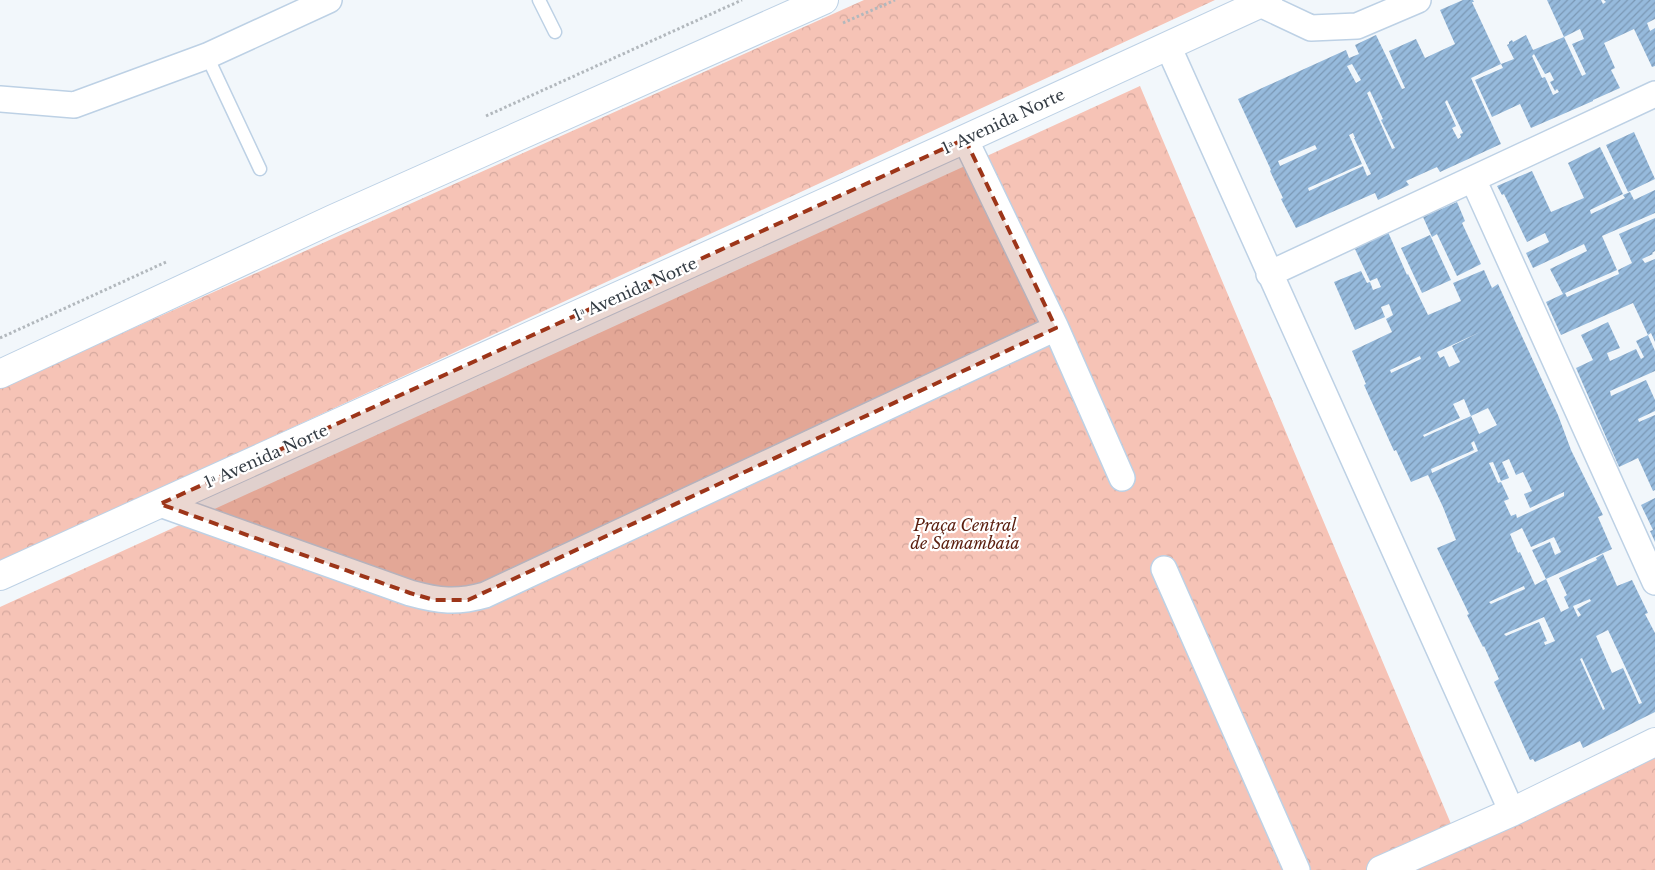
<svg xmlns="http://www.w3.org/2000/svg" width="1655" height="870" font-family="'Libre Baskerville',serif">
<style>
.park{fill:url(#park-crowns)}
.building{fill:url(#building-hatch);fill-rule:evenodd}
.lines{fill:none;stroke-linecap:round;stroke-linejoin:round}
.service-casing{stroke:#bdd1e5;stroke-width:15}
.minor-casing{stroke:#bdd1e5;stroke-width:28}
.tertiary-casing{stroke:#bdd1e5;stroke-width:30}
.secondary-casing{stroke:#bdd1e5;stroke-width:30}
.path{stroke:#b2b8bd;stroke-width:3;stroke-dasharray:2.5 2.5;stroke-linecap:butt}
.service{stroke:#fff;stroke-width:12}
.minor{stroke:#fff;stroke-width:25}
.tertiary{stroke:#fff;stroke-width:28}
.secondary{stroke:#fff;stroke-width:28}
.marked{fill:#9d3519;fill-opacity:0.2;stroke:#9d3519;stroke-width:4;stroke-dasharray:10 6;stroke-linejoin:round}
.labels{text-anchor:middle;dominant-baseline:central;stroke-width:4.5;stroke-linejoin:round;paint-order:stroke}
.street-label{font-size:16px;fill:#343c44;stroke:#fff}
.park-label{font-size:16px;font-style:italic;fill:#591d0d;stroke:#fff}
</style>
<defs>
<pattern id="park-crowns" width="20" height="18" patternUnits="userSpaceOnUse" patternTransform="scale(1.25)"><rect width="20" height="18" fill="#f6c3b6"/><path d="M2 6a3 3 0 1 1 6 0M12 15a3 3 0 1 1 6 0" fill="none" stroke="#d4a89e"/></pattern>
<pattern id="building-hatch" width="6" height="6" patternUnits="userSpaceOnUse" patternTransform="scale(1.25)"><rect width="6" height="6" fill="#96badc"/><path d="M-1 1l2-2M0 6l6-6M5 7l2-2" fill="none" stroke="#7b98b4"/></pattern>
</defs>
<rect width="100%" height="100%" fill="#f2f7fb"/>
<!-- park -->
<path class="park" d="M 864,0 L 1215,0 L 0,563 L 0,388 Z
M 1140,86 L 1454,831 L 1655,738 L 1655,870 L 0,870 L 0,607 Z"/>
<!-- building -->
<path class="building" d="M 1463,0 L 1473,0 L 1474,2 L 1472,2 L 1501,64 L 1471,78 L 1501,144 L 1440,172 L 1437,167 L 1406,181 L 1409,185 L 1378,200 L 1375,193 L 1296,228 L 1281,199 L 1283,198 L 1270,171 L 1271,170 L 1238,99 L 1346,50 L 1349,58 L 1359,54 L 1355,45 L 1376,35 L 1402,89 L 1405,88 L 1389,51 L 1416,39 L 1425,58 L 1455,44 L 1440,10 ZM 1352,64 L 1361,80 L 1356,83 L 1347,66 ZM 1370,91 L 1383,119 L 1381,120 L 1395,148 L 1392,149 L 1367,93 ZM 1447,100 L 1463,133 L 1460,134 L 1461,137 L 1458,139 L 1452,128 L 1456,126 L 1445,102 ZM 1353,133 L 1355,138 L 1354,138 L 1371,174 L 1367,176 L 1363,166 L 1309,191 L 1308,188 L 1362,164 L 1349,135 ZM 1315,145 L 1317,149 L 1280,166 L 1278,161 Z
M 1547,0 L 1601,0 L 1603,4 L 1606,2 L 1604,0 L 1655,0 L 1655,19 L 1647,23 L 1650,31 L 1655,28 L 1655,66 L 1652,67 L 1634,29 L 1604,43 L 1615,68 L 1611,70 L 1620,88 L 1593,100 L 1593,101 L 1531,128 L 1520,104 L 1492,117 L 1475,80 L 1503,68 L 1501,64 L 1514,59 L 1507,45 L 1509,44 L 1509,42 L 1512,40 L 1513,42 L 1526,35 L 1533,50 L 1564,37 L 1582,76 L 1586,74 L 1572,44 L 1584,39 L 1580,29 L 1564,37 ZM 1534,54 L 1545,74 L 1550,72 L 1554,80 L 1550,82 L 1555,91 L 1557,89 L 1559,92 L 1553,95 L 1545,77 L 1542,78 L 1532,56 Z
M 1634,132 L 1655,179 L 1628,192 L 1606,145 Z
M 1600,147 L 1623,194 L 1590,210 L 1591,214 L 1625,198 L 1623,195 L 1630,192 L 1634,200 L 1655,190 L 1655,213 L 1602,236 L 1617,270 L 1565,293 L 1567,297 L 1619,274 L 1618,270 L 1632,263 L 1619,234 L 1655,218 L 1655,251 L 1652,253 L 1653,254 L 1642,259 L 1645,263 L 1655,259 L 1655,342 L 1651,333 L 1648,335 L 1633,303 L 1561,335 L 1546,302 L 1563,294 L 1550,269 L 1587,251 L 1584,244 L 1533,268 L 1526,253 L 1549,242 L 1545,233 L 1527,242 L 1504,194 L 1502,195 L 1497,186 L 1532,171 L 1551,212 L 1584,198 L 1568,163 Z
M 1457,202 L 1465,221 L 1462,223 L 1481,264 L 1457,276 L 1437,234 L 1432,237 L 1423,217 Z
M 1388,232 L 1407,275 L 1408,274 L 1428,315 L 1461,301 L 1453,283 L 1484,270 L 1492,288 L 1498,284 L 1558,415 L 1571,450 L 1603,515 L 1598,517 L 1612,549 L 1546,579 L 1532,550 L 1550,542 L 1555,555 L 1561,552 L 1554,537 L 1531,547 L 1522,528 L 1510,534 L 1518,553 L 1520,552 L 1535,585 L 1546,579 L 1561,612 L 1569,608 L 1564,597 L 1567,595 L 1559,578 L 1597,560 L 1596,558 L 1603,554 L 1617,586 L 1632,580 L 1648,613 L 1645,614 L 1655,633 L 1655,712 L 1583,748 L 1580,741 L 1535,762 L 1533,759 L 1530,760 L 1494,682 L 1499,679 L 1484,646 L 1483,647 L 1467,615 L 1469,614 L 1437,548 L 1456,540 L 1443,507 L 1428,475 L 1411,482 L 1396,450 L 1394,451 L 1364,385 L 1366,384 L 1352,351 L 1392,332 L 1386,319 L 1393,315 L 1389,304 L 1381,307 L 1385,317 L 1355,330 L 1334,282 L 1361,271 L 1367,283 L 1370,282 L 1373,290 L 1381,287 L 1377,278 L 1370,281 L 1355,249 ZM 1480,332 L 1452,346 L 1460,362 L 1449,367 L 1444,356 L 1440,358 L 1437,352 ZM 1420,356 L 1421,359 L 1391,373 L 1390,370 ZM 1464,399 L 1471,416 L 1488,408 L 1497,425 L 1479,434 L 1471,416 L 1424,437 L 1423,435 L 1460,418 L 1453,404 ZM 1474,441 L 1478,451 L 1432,473 L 1431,469 L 1474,450 L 1471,443 ZM 1509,459 L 1516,475 L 1523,472 L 1532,491 L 1524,494 L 1530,508 L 1564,492 L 1564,496 L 1517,518 L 1516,514 L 1511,516 L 1504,501 L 1509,499 L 1501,482 L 1498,483 L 1489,463 L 1493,462 L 1501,481 L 1509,478 L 1502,462 ZM 1524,586 L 1525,589 L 1491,604 L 1489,602 ZM 1590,599 L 1591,601 L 1577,609 L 1581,615 L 1578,617 L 1573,606 ZM 1544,617 L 1555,641 L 1545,645 L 1544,642 L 1547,641 L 1539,622 L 1506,636 L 1504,634 ZM 1608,630 L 1642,703 L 1639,704 L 1623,668 L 1612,673 L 1596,636 ZM 1582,658 L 1605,709 L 1603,710 L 1580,659 Z
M 1430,235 L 1451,280 L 1422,293 L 1401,248 Z
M 1608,322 L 1620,348 L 1607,353 L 1610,361 L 1636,349 L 1641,359 L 1644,357 L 1636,341 L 1648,335 L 1655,351 L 1655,371 L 1610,391 L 1611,396 L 1646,380 L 1655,400 L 1655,411 L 1638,419 L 1639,422 L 1655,415 L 1655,490 L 1653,491 L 1638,458 L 1619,467 L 1576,368 L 1593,360 L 1581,335 Z
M 1655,498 L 1655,542 L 1650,531 L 1653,530 L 1641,505 Z"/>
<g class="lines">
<defs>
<path id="service" d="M 539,0 L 555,32
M 207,56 L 260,169"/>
<path id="minor" d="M 1260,4 L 1311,28 L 1357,26 L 1418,0
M 1168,46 L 1512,812
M 0,99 L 74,105 L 207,56 L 329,0
M 1473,179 L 1655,582
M 1269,274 L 1655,94
M 1056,328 L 1122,478
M 160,504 L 410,593 C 439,601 457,603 485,595 L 1056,328 L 965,139
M 1164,569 L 1297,870"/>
<path id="tertiary" d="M 1381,870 L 1512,812 L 1655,742"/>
<path id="secondary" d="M 0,374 L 333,219 L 824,0
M 0,576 L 965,139 L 1268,0"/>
</defs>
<!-- service casing -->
<use href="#service" class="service-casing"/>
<!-- minor casing -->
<use href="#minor" class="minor-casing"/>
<!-- tertiary casing -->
<use href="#tertiary" class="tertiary-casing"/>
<!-- secondary casing -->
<use href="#secondary" class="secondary-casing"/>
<!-- path -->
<path class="path" d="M 843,23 L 895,0
M 486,116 L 742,0
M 0,338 L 166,262"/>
<!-- service -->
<use href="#service" class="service"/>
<!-- minor -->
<use href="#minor" class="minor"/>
<!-- tertiary -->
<use href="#tertiary" class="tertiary"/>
<!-- secondary -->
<use href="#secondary" class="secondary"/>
</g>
<!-- marked area -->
<path class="marked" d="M 965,139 L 1056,328 L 468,600 L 434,600 L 410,593 L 160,504 Z"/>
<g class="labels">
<!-- street labels -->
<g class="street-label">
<text transform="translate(1003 121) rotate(-25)">1ᵃ Avenida Norte</text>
<text transform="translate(635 289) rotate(-24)">1ᵃ Avenida Norte</text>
<text transform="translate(266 456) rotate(-24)">1ᵃ Avenida Norte</text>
</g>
<!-- park labels -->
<g class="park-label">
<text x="965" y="525">Praça Central<tspan x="965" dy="18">de Samambaia</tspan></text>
</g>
</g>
</svg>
